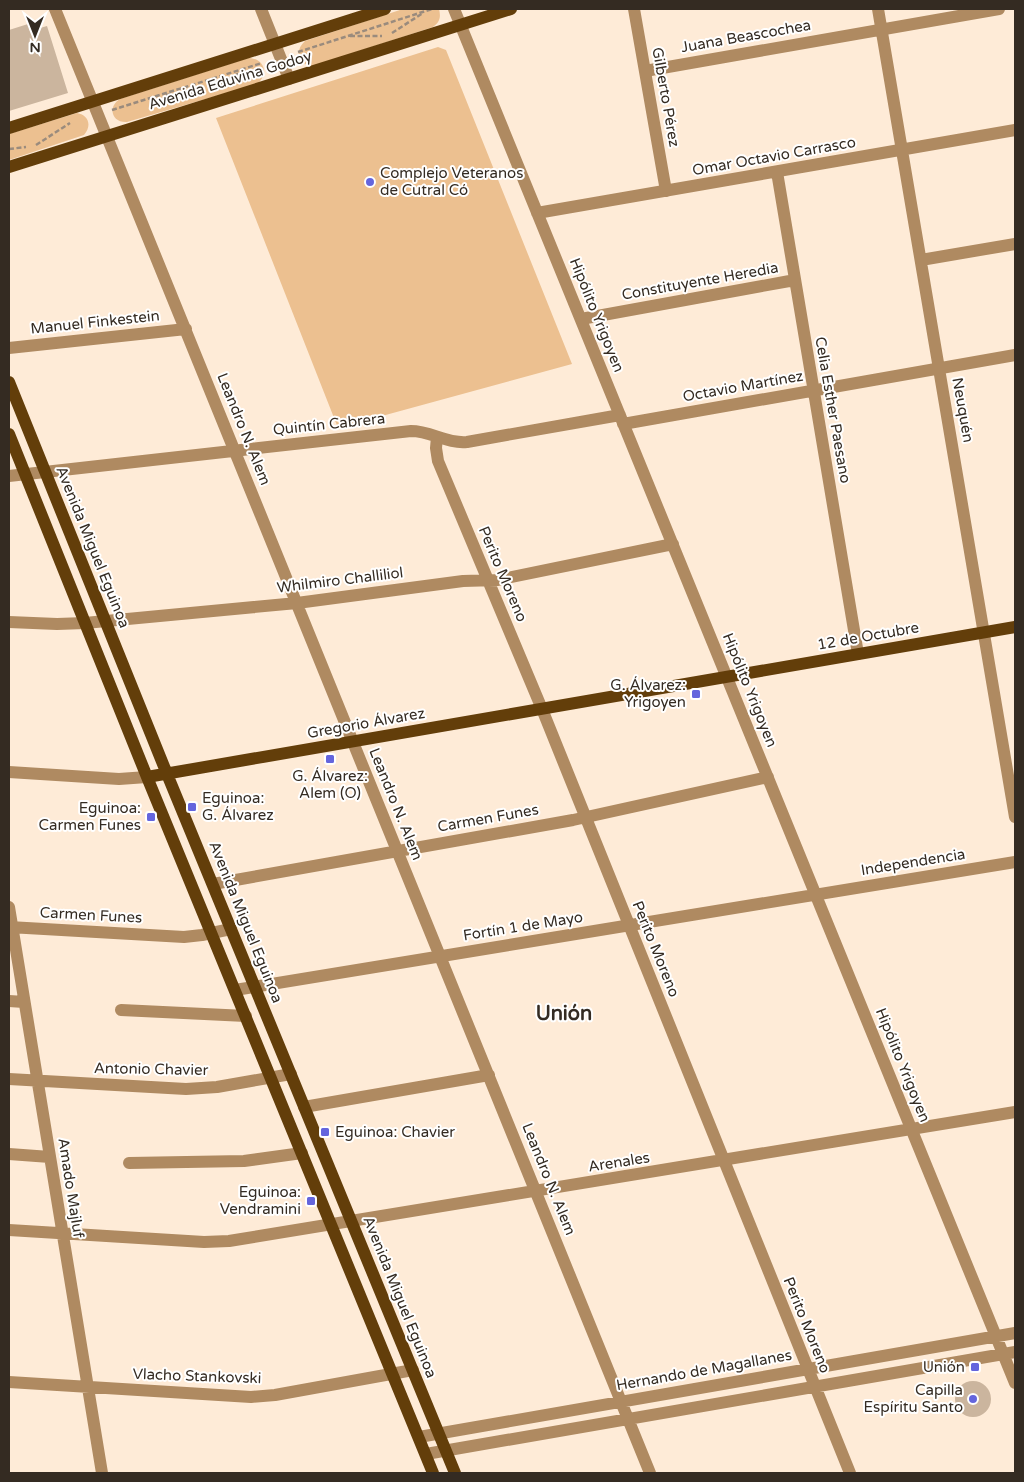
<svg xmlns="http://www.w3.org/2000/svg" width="1024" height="1482" font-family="'Varela Round',sans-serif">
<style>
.green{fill:#ecc090}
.building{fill:#cbb59e}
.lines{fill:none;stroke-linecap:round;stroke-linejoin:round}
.path{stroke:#9a8b7d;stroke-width:2.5;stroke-dasharray:5 2.5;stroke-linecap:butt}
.minor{stroke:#af8a61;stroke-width:12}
.major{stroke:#633e0a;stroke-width:12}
.poi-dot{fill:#6465dd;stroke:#fff;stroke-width:2}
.labels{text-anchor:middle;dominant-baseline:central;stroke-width:4;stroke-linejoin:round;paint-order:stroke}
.street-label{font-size:15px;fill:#342b22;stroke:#fff}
.poi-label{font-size:15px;fill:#342b22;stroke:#fff;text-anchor:end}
.district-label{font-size:20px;font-weight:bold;fill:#342b22;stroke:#fff}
</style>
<rect width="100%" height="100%" fill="#feebd7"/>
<!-- green -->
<path class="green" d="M 403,9 L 439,9 C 441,17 440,22 433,27 L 313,66 C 298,65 294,51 305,41 Z
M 438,47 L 446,50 L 572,364 L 338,428 L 216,118 Z
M 248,58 C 264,58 270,74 257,84 L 127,122 C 112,123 107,107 120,99 Z
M 77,113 C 89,115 92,126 84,135 L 9,160 L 9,134 Z"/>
<!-- building -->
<path class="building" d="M 28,24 L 30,31 L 47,26 L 68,93 L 9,111 L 9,30 Z
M955 1399a18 18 0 1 1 36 0a18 18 0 1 1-36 0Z"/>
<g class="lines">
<!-- path -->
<path class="path" d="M 392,33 L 423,13
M 350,36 L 382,36
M 298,52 L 432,9
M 215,88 L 244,70
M 166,95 L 203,92
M 112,110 L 262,63
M 36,145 L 70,123
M 9,149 L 26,147"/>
<!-- minor -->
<path class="minor" d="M 55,9 L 650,1473
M 261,9 L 289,79
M 454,9 L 1015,1383
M 634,9 L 666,191
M 878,9 L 1015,817
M 645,71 L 999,9
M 777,172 L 858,654
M 537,213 L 1015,130
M 921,260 L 1015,244
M 581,319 L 795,280
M 9,348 L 186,329
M 623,424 L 1015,355
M 437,437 L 436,448 L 438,461 L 542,709 L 850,1473
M 9,476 L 411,431 C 431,431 447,444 467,442 L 620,415
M 9,622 L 57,624 L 85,623 L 297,603 L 463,581 L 497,580 L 673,544
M 9,772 L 119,779 L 147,777
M 213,884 L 573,820 L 768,777
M 9,907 L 102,1473
M 9,927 L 184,937 L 202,935 L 231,929
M 235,990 L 1015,862
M 9,1001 L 24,1002
M 121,1010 L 246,1016
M 9,1079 L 186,1089 L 217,1087 L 291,1074
M 304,1107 L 489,1075
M 9,1154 L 50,1157
M 129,1163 L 244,1161 L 302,1153
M 9,1230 L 204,1242 L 229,1241 L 1015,1112
M 9,1382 L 251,1397 L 275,1395 L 413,1370
M 419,1437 L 1015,1333
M 426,1454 L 1015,1352"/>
<!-- major -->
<path class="major" d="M 9,128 L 385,9
M 9,167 L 511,9
M 9,382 L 167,774 L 455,1473
M 9,434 L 147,777 L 433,1473
M 147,777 L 1015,627"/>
</g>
<!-- markers -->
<g class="poi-dot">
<circle cx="370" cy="182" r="5"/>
<rect x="691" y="689" width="10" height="10" rx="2.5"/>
<rect x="325" y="754" width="10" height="10" rx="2.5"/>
<rect x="187" y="802" width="10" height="10" rx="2.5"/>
<rect x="146" y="812" width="10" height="10" rx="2.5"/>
<rect x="320" y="1127" width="10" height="10" rx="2.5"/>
<rect x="306" y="1196" width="10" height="10" rx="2.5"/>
<rect x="970" y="1362" width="10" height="10" rx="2.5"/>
<circle cx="973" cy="1399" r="5"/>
</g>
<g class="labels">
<!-- street labels -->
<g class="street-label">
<text transform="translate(746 36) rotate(-10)">Juana Beascochea</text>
<text transform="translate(230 80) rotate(-17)">Avenida Eduvina Godoy</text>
<text transform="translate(666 97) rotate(80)">Gilberto Pérez</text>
<text transform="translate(774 156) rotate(-10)">Omar Octavio Carrasco</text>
<text transform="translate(700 281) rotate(-10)">Constituyente Heredia</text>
<text transform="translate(597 315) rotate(68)">Hipólito Yrigoyen</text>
<text transform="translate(95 322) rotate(-6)">Manuel Finkestein</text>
<text transform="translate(743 386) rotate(-10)">Octavio Martínez</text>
<text transform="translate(833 410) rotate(80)">Celia Esther Paesano</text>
<text transform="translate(963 410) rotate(80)">Neuquén</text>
<text transform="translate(329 424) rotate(-6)">Quintín Cabrera</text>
<text transform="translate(244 429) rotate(68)">Leandro N. Alem</text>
<text transform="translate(93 547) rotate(68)">Avenida Miguel Eguinoa</text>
<text transform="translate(503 574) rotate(67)">Perito Moreno</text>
<text transform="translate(340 580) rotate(-7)">Whilmiro Challiliol</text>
<text transform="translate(868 636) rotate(-10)">12 de Octubre</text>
<text transform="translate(750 690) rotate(68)">Hipólito Yrigoyen</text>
<text transform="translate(366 723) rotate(-10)">Gregorio Álvarez</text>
<text transform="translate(396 804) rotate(68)">Leandro N. Alem</text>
<text transform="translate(488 818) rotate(-10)">Carmen Funes</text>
<text transform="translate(913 862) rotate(-9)">Independencia</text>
<text transform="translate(91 915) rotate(3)">Carmen Funes</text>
<text transform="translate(246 922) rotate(68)">Avenida Miguel Eguinoa</text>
<text transform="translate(523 926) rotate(-9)">Fortín 1 de Mayo</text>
<text transform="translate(656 949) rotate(68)">Perito Moreno</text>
<text transform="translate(903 1065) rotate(68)">Hipólito Yrigoyen</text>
<text transform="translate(151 1069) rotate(1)">Antonio Chavier</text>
<text transform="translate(619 1162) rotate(-9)">Arenales</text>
<text transform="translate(549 1179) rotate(68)">Leandro N. Alem</text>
<text transform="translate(71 1188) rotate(81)">Amado Majluf</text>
<text transform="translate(400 1297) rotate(68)">Avenida Miguel Eguinoa</text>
<text transform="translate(807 1325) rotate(68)">Perito Moreno</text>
<text transform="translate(704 1370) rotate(-10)">Hernando de Magallanes</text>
<text transform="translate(197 1376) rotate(2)">Vlacho Stankovski</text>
</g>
<!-- poi labels -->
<g class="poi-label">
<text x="380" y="173" text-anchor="start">Complejo Veteranos<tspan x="380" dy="17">de Cutral Có</tspan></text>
<text x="686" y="685">G. Álvarez:<tspan x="686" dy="17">Yrigoyen</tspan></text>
<text x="330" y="776" text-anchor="middle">G. Álvarez:<tspan x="330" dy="17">Alem (O)</tspan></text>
<text x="202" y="798" text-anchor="start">Eguinoa:<tspan x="202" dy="17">G. Álvarez</tspan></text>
<text x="141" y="808">Eguinoa:<tspan x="141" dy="17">Carmen Funes</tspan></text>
<text x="335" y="1132" text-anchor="start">Eguinoa: Chavier</text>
<text x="301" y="1192">Eguinoa:<tspan x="301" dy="17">Vendramini</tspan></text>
<text x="965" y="1367">Unión</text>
<text x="963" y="1390">Capilla<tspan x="963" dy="17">Espíritu Santo</tspan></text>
</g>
<!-- district labels -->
<g class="district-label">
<text x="564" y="1014">Unión</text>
</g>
</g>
<!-- border -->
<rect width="1024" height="1482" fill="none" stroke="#342b22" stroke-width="20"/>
<!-- north arrow -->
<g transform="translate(35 35) rotate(180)" stroke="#ffffff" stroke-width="4" paint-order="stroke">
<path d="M0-4L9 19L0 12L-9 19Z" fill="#342b22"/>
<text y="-8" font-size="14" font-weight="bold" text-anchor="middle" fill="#342b22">N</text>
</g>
</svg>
